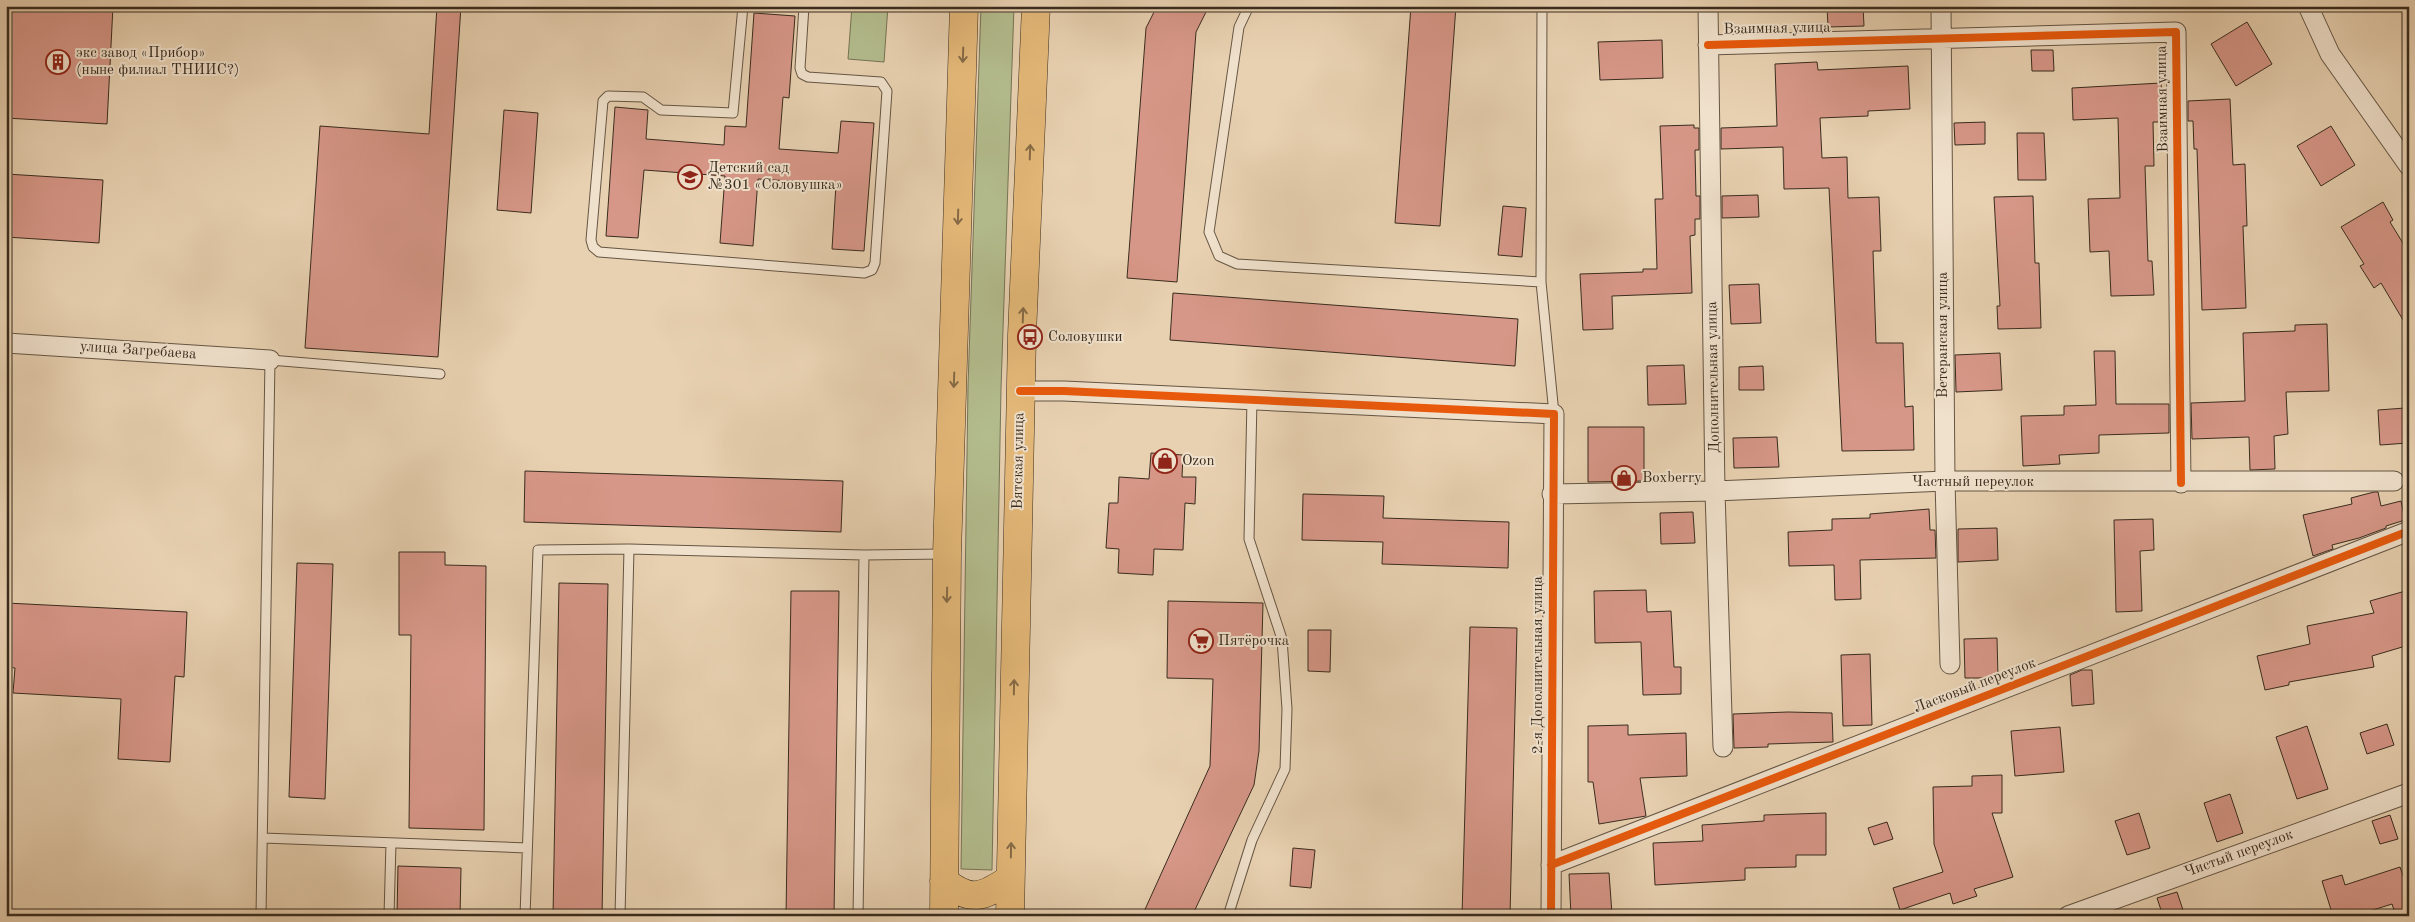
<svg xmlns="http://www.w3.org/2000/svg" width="2415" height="922" font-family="'Old Standard TT',serif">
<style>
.green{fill:#b3bc8d;stroke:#767456}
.building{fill:#d79788;stroke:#392c1e}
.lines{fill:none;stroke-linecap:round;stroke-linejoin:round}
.service-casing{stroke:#655543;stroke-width:11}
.minor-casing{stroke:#655543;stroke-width:21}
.primary-casing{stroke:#392c1e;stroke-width:29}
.service{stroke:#f0e1cc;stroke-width:9}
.minor{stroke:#f0e1cc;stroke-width:19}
.primary{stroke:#e4b878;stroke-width:28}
.cycleway-casing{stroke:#f0e1cc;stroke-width:11}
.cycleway{stroke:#e8590c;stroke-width:8}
.oneway{stroke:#866b46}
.labels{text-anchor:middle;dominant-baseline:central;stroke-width:4;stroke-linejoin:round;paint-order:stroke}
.street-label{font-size:15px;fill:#392c1e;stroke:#f0e1cc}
.poi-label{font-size:15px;fill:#392c1e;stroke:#f0e1cc;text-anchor:start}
</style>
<rect width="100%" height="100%" fill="#e8d1b1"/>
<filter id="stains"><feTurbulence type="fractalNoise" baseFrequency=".004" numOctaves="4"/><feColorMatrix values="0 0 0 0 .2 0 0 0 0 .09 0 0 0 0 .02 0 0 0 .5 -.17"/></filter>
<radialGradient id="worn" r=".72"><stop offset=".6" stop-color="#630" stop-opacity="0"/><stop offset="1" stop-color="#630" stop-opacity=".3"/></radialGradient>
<!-- green -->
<path class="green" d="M 852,6 L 888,6 L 884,62 L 848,59 Z
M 981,6 L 1014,6 L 1001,388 L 992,870 L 961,869 L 968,386 Z"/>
<!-- building -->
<path class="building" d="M 6,6 L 113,6 L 107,124 L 6,118 Z
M 437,6 L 461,6 L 438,357 L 305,348 L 320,126 L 429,134 Z
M 1157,6 L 1209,6 L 1196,32 L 1177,282 L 1127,278 L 1146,28 Z
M 1411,6 L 1456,6 L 1440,226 L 1395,223 Z
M 1827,6 L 1863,6 L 1864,26 L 1828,27 Z
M 754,13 L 795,16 L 789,98 L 783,97 L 779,149 L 838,153 L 841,121 L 874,123 L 864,251 L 832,249 L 836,184 L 758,179 L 753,246 L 720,243 L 725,176 L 644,170 L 638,238 L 606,236 L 615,107 L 648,110 L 646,139 L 724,145 L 725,126 L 746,127 Z
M 2247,22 L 2272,64 L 2236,86 L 2211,44 Z
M 1662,40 L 1663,78 L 1600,80 L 1598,42 Z
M 2031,50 L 2053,50 L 2054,71 L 2032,71 Z
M 1817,62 L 1818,70 L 1908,66 L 1910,109 L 1868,111 L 1868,116 L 1820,118 L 1822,158 L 1847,157 L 1848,198 L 1879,197 L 1881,251 L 1873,251 L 1876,343 L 1903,343 L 1905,407 L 1913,406 L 1914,450 L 1842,451 L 1829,188 L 1784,189 L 1783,147 L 1721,149 L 1721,128 L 1777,126 L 1775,64 Z
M 2161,83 L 2162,101 L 2166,101 L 2166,122 L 2153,122 L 2154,166 L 2145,166 L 2148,261 L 2152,261 L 2154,295 L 2111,296 L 2109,251 L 2090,252 L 2088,199 L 2120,198 L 2118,118 L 2073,120 L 2072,88 Z
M 2230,99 L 2233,165 L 2245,164 L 2247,226 L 2243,226 L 2246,308 L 2202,310 L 2197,149 L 2194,149 L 2193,121 L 2188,121 L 2188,101 Z
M 504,110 L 538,113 L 531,213 L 497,210 Z
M 1985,122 L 1985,144 L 1955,145 L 1954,123 Z
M 1694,125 L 1694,128 L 1699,128 L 1699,150 L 1695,150 L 1696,196 L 1700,196 L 1700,219 L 1695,219 L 1695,235 L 1690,236 L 1692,293 L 1612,296 L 1613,329 L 1583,330 L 1580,274 L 1643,272 L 1643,269 L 1657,269 L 1655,199 L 1663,199 L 1660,126 Z
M 2331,126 L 2355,165 L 2321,186 L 2297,146 Z
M 2017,133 L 2044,133 L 2046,180 L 2018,180 Z
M 6,174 L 103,180 L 99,243 L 6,237 Z
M 1758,195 L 1759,217 L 1722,218 L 1722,196 Z
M 2033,196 L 2035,263 L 2039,263 L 2041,328 L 1998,329 L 1997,306 L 2000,306 L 1994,197 Z
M 2383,202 L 2393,220 L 2390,222 L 2409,253 L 2409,330 L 2381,283 L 2374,288 L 2360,266 L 2364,264 L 2341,227 Z
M 1503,206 L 1526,208 L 1522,257 L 1498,255 Z
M 1759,284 L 1761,323 L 1731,324 L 1729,285 Z
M 1173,293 L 1518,319 L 1515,366 L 1170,340 Z
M 2327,324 L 2329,391 L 2286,392 L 2288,434 L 2274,436 L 2275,469 L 2250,470 L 2249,437 L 2192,439 L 2191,403 L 2245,401 L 2243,333 L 2295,331 L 2295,325 Z
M 2094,351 L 2115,351 L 2116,404 L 2169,404 L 2169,433 L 2099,435 L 2099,453 L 2059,455 L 2060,464 L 2023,466 L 2021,416 L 2064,415 L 2064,406 L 2096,405 Z
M 2000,353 L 2002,390 L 1956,392 L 1955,355 Z
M 1684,365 L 1686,404 L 1648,405 L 1647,366 Z
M 1763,366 L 1764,390 L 1739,390 L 1739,367 Z
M 2405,408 L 2408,443 L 2380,445 L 2378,410 Z
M 1588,427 L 1644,427 L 1644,481 L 1588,482 Z
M 1777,437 L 1779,467 L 1734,468 L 1733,438 Z
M 1151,453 L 1183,455 L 1182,477 L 1196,477 L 1195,504 L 1185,503 L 1183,550 L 1154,549 L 1153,575 L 1118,573 L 1119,549 L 1106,548 L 1109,503 L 1118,503 L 1119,477 L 1149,479 Z
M 525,471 L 843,481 L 841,532 L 524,522 Z
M 2374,492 L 2378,492 L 2381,506 L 2401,501 L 2405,520 L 2386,526 L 2386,528 L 2359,538 L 2332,545 L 2333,549 L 2313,556 L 2303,515 L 2352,504 L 2351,498 Z
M 1303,494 L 1384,496 L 1383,518 L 1509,522 L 1508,568 L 1382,564 L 1383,542 L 1302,540 Z
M 1929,509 L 1930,530 L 1935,530 L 1936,558 L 1860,560 L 1861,599 L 1835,600 L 1834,565 L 1789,566 L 1788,532 L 1832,530 L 1832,519 L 1870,518 L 1870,514 Z
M 1693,512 L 1695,543 L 1661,544 L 1660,513 Z
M 2153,519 L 2154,550 L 2140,551 L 2142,611 L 2116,612 L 2114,520 Z
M 1997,528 L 1998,560 L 1958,562 L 1958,529 Z
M 399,552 L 445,552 L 445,565 L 486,566 L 484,830 L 409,828 L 411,635 L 399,635 Z
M 297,563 L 333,564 L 325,799 L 289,797 Z
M 559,583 L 608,584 L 602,916 L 553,916 Z
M 1646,590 L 1647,612 L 1671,611 L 1674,667 L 1681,667 L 1681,694 L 1643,695 L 1641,642 L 1595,643 L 1594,591 Z
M 2409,590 L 2409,645 L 2372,656 L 2374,667 L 2289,682 L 2289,685 L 2265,690 L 2257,656 L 2310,644 L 2307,626 L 2374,613 L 2370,601 Z
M 791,591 L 839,591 L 834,916 L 786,916 Z
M 1168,601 L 1263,603 L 1259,751 L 1254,785 L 1192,916 L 1142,916 L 1210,766 L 1213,679 L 1167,678 Z
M 6,603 L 187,612 L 184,677 L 175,676 L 170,762 L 118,759 L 121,699 L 13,693 L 15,668 L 6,667 Z
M 1470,627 L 1517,628 L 1510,916 L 1462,916 Z
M 1308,630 L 1331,630 L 1330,672 L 1308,671 Z
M 1997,638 L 1998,678 L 1965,678 L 1964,639 Z
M 1870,654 L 1872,725 L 1843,726 L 1841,655 Z
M 2082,670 L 2092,670 L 2094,704 L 2072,706 L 2070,675 Z
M 1788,712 L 1832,713 L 1833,742 L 1768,744 L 1768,747 L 1734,748 L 1733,714 Z
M 2387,724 L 2394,745 L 2367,754 L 2360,733 Z
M 1628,725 L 1628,735 L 1686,733 L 1687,776 L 1640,778 L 1646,816 L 1599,824 L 1593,782 L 1588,782 L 1588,726 Z
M 2307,726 L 2328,789 L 2297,799 L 2276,737 Z
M 2060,727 L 2064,772 L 2015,776 L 2011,731 Z
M 2002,775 L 2002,813 L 1992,813 L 2013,877 L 1974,889 L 1977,896 L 1953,904 L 1950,893 L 1900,910 L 1893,888 L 1943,872 L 1934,844 L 1933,787 L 1972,786 L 1972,776 Z
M 2230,794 L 2243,833 L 2217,842 L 2204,803 Z
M 1826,813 L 1826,855 L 1796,855 L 1796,867 L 1745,868 L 1745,880 L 1655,885 L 1653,843 L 1703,841 L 1702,825 L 1764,821 L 1764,815 Z
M 2139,813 L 2150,848 L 2127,855 L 2115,821 Z
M 2390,815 L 2398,839 L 2380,844 L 2372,821 Z
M 1887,822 L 1893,839 L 1874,845 L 1868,828 Z
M 1293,848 L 1315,850 L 1311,888 L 1290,886 Z
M 398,866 L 461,868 L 460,916 L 397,916 Z
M 2400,867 L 2409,893 L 2409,916 L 2396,916 L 2392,904 L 2354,916 L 2333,916 L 2322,881 L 2342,875 L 2345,885 Z
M 1609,873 L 1612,914 L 1571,916 L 1569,874 Z
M 2177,892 L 2185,916 L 2163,916 L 2157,898 Z"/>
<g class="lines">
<defs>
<path id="service" d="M 743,6 L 733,113 L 661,110 L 643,97 L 608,96 L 603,101 L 591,240 L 593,247 L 599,252 L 864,273 L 872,270 L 875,263 L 887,91 L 881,82 L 808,77 L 802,74 L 800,68 L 804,6
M 1249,6 L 1239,27 L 1209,232 L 1219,256 L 1237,264 L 1541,282
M 1542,6 L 1541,282 L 1554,414
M 263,838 L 527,848
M 261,916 L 270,360 L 440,374
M 389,916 L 391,843
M 525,916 L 538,550 L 629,549
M 620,916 L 629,549 L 864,555 L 945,554
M 858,916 L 864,555
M 1228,916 L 1252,840 L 1285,769 L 1287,709 L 1282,639 L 1249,539 L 1252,400"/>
<path id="minor" d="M 1708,6 L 1715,491 L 1723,747
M 1941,6 L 1945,481 L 1950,664
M 2308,6 L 2330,54 L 2409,166
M 1708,45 L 2176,32 L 2181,483
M 6,343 L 270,360
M 1020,391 L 1064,391 L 1554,414 L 1551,916
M 1552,494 L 1715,491 L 1945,481 L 2394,481
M 1551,865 L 2409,531
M 2068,916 L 2409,793"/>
<path id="primary" d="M 944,881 C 971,903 983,897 1010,879
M 944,916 L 947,554 L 964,6
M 1010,916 L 1022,335 L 1036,6"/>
</defs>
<!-- service casing -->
<use href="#service" class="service-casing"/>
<!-- minor casing -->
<use href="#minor" class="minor-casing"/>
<!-- primary casing -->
<use href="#primary" class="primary-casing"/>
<!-- service -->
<use href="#service" class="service"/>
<!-- minor -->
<use href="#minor" class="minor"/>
<!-- primary -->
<use href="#primary" class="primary"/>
<defs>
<path id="cycleway" d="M 1708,45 L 2176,32 L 2181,483
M 1020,391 L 1064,391 L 1554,414 L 1551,916
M 1551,865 L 2409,531"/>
</defs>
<!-- cycleway casing -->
<use href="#cycleway" class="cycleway-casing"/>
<!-- cycleway -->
<use href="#cycleway" class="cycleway"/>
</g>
<!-- one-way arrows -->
<defs><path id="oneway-shaft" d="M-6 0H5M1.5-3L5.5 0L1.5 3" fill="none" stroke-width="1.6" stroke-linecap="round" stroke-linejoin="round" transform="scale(1.25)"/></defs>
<g class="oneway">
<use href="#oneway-shaft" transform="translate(963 55) rotate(92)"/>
<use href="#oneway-shaft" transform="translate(1030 152) rotate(-88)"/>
<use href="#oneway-shaft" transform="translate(958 217) rotate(92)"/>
<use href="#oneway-shaft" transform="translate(1023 315) rotate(-88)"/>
<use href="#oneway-shaft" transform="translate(954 380) rotate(92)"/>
<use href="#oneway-shaft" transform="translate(947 595) rotate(91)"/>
<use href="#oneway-shaft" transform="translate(1014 687) rotate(-89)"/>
<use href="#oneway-shaft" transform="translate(1011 850) rotate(-89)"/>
</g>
<!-- icons -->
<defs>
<symbol id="building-ring" viewBox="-11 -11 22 22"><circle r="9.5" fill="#f0e1cc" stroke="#8f2418" stroke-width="1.5"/><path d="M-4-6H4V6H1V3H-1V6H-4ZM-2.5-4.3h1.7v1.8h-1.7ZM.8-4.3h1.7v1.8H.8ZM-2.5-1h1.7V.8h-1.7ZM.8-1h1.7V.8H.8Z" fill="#8f2418"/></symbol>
<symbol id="school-ring" viewBox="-11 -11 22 22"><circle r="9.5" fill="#f0e1cc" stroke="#8f2418" stroke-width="1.5"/><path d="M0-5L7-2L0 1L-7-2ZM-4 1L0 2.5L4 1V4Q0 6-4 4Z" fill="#8f2418"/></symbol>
<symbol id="bus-ring" viewBox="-11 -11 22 22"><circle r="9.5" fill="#f0e1cc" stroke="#8f2418" stroke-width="1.5"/><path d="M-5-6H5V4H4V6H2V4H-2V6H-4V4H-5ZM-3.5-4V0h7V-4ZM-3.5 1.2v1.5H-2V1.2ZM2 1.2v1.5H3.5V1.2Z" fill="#8f2418"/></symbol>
<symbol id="shop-ring" viewBox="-11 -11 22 22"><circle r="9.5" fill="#f0e1cc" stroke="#8f2418" stroke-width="1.5"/><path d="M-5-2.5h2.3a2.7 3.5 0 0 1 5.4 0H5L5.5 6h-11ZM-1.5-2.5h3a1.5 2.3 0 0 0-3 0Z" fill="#8f2418"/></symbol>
<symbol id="supermarket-ring" viewBox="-11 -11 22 22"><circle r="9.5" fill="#f0e1cc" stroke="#8f2418" stroke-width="1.5"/><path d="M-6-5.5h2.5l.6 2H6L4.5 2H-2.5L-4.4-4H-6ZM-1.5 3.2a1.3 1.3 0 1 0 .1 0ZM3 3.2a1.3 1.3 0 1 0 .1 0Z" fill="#8f2418"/></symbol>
</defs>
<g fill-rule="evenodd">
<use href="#building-ring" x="44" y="48" width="28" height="28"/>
<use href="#school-ring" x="676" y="163" width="28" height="28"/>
<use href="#bus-ring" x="1016" y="323" width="28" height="28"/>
<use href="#shop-ring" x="1151" y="447" width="28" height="28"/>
<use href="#shop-ring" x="1610" y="464" width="28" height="28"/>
<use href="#supermarket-ring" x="1187" y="627" width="28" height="28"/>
</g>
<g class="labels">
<!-- street labels -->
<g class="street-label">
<text transform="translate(1777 29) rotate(-1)">Взаимная улица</text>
<text transform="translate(2163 99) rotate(-91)">Взаимная улица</text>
<text transform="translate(1943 335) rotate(-90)">Ветеранская улица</text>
<text transform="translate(138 351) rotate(4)">улица Загребаева</text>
<text transform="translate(1714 377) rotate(-91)">Дополнительная улица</text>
<text transform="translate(1019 461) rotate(-89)">Вятская улица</text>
<text x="1973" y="482">Частный переулок</text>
<text transform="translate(1538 665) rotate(-90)">2-я Дополнительная улица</text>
<text transform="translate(1975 686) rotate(-21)">Ласковый переулок</text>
<text transform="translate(2239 854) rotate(-20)">Чистый переулок</text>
</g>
<!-- poi labels -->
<g class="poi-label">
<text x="76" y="53">экс завод «Прибор»<tspan x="76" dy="17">(ныне филиал ТНИИС?)</tspan></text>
<text x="708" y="168">Детский сад<tspan x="708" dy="17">№301 «Соловушка»</tspan></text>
<text x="1048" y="337">Соловушки</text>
<text x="1182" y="461">Ozon</text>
<text x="1642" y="478">Boxberry</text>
<text x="1218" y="641">Пятёрочка</text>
</g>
</g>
<!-- margin -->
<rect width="2415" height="922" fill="none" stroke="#e8d1b1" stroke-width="25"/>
<rect x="8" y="8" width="2400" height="907" fill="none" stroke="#392c1e" stroke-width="2.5"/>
<rect x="12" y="12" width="2390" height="897" fill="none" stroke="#392c1e"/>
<rect width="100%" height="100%" filter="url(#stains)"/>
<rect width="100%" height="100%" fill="url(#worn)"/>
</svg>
